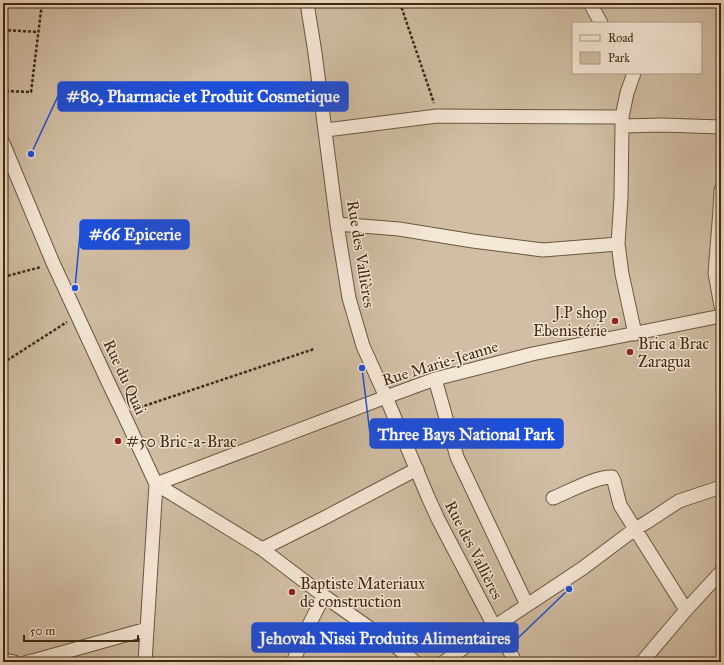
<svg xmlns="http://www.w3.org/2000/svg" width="724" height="665" font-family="'IM FELL Great Primer',serif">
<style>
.green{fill:#d1bea4;stroke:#87745c;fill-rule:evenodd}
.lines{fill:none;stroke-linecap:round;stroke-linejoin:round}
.street-casing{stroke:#6a563f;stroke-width:15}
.path{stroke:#3d2913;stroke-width:2.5;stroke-dasharray:3 2;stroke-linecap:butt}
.street{stroke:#f5e8d7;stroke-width:13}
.poi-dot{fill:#8f2418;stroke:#f5e8d7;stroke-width:1.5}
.labels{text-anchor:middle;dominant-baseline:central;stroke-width:3;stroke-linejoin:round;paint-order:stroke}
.street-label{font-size:16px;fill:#3d2913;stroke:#f5e8d7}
.poi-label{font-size:16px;fill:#3d2913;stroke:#f5e8d7;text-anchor:start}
.leader{fill:none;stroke:#1d4ed8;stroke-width:1.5}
.callout-dot{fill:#1d4ed8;stroke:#f5e8d7;stroke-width:1.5}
.callout{fill:#1d4ed8;stroke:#1d4ed8;stroke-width:1.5}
.callout-label{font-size:17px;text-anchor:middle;font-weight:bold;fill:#fff}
</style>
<rect width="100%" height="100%" fill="#efdcc2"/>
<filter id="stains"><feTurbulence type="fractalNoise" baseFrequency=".005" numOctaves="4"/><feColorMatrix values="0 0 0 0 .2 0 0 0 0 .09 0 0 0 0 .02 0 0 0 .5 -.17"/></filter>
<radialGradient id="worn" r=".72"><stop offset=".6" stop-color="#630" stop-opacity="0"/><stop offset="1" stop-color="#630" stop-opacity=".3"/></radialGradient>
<!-- green -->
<path class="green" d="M 3,3 L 721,3 L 721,662 L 3,662 ZM 573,23 L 701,23 L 701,73 L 573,73 Z"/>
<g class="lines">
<defs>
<path id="street" d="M 307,3 L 315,53 L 337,224 L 349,298 L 363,346 L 386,397 L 428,497 L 438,519 L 494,626
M 590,3 L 601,23
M 622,117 L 627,93 L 634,73
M 622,126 L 621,198 L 618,244 L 622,274 L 635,334
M 326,130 L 437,116 L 622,117 L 622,126 L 662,125 L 721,127
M 3,143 L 53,263 L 109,384 L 123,413 L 156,484 L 145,662
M 721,190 L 720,210 L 715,273 L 721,306
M 337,224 L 399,229 L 473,241 L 543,250 L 618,244
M 435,379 L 457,457 L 527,605
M 156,484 L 386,397 L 435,379 L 532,354 L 721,316
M 156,484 L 262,549 L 324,596 L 398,648 L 415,662
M 553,498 C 568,492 597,476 612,477 L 614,481 L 620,505 L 686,610
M 262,549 L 324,518 L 417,469
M 497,625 L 515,662
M 3,660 L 14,662
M 27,662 L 36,660 L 147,629
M 293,662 L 305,633 L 315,613 L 324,596
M 444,662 L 494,626 L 497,625 L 583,568 L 635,529 L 647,522 L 679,501 L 721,487
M 642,662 L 686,610 L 721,572"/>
</defs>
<!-- street casing -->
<use href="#street" class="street-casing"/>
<!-- path -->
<path class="path" d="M 400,3 L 434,103
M 3,30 L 38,32
M 6,91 L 31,92 L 42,3
M 3,277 L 41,267
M 3,363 L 67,322
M 135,409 L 314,349"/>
<!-- street -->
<use href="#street" class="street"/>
</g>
<!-- markers -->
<g class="poi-dot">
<circle cx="615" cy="321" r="4"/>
<circle cx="630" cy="352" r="4"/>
<circle cx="118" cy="441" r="4"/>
<circle cx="292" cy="592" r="4"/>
</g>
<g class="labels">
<!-- street labels -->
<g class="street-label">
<text transform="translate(361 254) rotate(81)">Rue des Vallières</text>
<text transform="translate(440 363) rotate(-17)">Rue Marie-Jeanne</text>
<text transform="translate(125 377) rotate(65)">Rue du Quai</text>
<text transform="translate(474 550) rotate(63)">Rue des Vallières</text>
</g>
<!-- poi labels -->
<g class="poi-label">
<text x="607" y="312" text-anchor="end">J.P shop<tspan x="607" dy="18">Ebenistérie</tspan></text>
<text x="638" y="343">Bric a Brac<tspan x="638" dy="18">Zaragua</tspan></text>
<text x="126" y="441">#50 Bric-a-Brac</text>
<text x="300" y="583">Baptiste Materiaux<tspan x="300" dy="18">de construction</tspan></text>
</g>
</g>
<!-- callouts -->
<path class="leader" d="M31 154L58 96M75 288L80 234M362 368L370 434M569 589L518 638"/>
<g class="callout-dot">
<circle cx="31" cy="154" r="4"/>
<circle cx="75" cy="288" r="4"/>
<circle cx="362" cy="368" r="4"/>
<circle cx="569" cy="589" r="4"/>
</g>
<g class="callout">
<rect x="58" y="82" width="290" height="29" rx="4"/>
<rect x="80" y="220" width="109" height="29" rx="4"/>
<rect x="370" y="419" width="193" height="29" rx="4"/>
<rect x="252" y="623" width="266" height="29" rx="4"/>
</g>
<g class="callout-label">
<text x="203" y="102">#80, Pharmacie et Produit Cosmetique</text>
<text x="135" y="240">#66 Epicerie</text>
<text x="466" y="440">Three Bays National Park</text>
<text x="385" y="644">Jehovah Nissi Produits Alimentaires</text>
</g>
<!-- margin -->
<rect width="724" height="665" fill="none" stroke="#efdcc2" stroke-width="16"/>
<rect x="4" y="4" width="716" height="657" fill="none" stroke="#3d2913" stroke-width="2"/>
<rect x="8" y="8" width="708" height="649" fill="none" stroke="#3d2913"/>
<!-- legend -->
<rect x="572" y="22" width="130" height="52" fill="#f5e8d7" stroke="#ab9c89"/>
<rect x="580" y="35" width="20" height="6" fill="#f5e8d7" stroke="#ab9c89"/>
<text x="608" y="42" font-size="12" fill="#3d2913">Road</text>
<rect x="580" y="52" width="20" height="12" fill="#d1bea4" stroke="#ab9c89"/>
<text x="608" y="62" font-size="12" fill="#3d2913">Park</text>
<!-- scale -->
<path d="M24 635v6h114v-6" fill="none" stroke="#3d2913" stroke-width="2"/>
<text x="30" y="635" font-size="12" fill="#3d2913" stroke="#f5e8d7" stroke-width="3" paint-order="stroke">50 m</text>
<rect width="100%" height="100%" filter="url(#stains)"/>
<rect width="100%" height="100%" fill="url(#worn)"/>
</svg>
